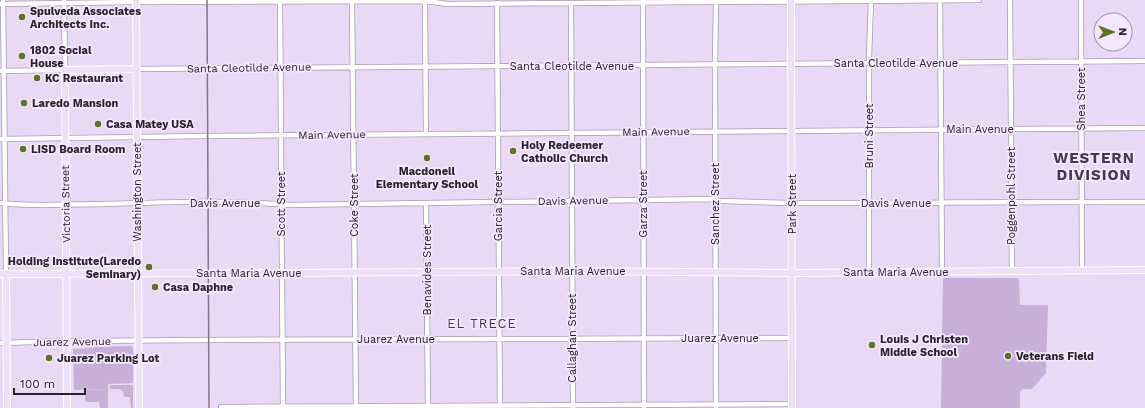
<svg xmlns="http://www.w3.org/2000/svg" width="1145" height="408" font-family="'Work Sans',sans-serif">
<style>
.green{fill:#c8afd7}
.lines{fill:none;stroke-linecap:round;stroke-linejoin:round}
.minor-casing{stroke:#aa9ab4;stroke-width:6}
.major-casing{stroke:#fff;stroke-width:8}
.minor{stroke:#fff;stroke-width:4.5}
.major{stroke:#efe0f8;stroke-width:6}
.rail{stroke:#817689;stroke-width:1.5}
.poi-dot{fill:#5b7325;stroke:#f6e7fe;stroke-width:1.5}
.labels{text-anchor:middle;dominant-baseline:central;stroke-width:3.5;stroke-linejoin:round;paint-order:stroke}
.poi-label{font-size:11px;font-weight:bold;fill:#28222c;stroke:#f6e7fe;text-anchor:start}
.street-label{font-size:11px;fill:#28222c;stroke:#f6e7fe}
.quarter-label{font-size:13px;letter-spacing:1px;fill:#46374e;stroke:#f6e7fe}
.district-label{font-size:15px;font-weight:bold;letter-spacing:1px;fill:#46374e;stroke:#f6e7fe}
</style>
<rect width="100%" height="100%" fill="#ead9f5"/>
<!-- green -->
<path class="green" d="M 943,278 L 1019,278 L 1020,305 L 1048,305 L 1046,373 L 1032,389 L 1022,389 L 1022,390 L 1020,391 L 1020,408 L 941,408 Z
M 131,346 L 133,348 L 133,383 L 108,384 L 108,389 L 74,390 L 73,350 L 74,349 L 91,348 L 95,347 Z
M 110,385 L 133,385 L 133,408 L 131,408 L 130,397 L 124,397 L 123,391 L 121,391 L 121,389 L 110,389 Z
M 108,389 L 108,408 L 100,408 L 99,402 L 85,402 L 85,390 Z"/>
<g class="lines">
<defs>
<path id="minor" d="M 3,0 L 6,273
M 280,0 L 283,408
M 643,0 L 644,408
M 940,0 L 942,272
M 1010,0 L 1012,271
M 1081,0 L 1082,271
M 425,1 L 426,134
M 352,2 L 356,408
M 497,3 L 500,408
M 571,3 L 573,408
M 0,4 L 136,2 L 425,1 L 448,4 L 979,0
M 137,69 L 1145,61
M 0,71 L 65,70 L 64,0
M 0,139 L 208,136 L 1145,128
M 0,203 C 34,207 70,204 104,204 C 166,202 229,200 291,205 L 710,199 L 721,201 L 792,203 L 1145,202
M 426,203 L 428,408
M 869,272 L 869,58 L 871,0
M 0,343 L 67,341 L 209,340 L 792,338
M 221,407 L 792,404
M 716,408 L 715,64 L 716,0"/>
<path id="major" d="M 136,0 L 139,408
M 791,0 L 792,408
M 6,273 L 7,408
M 0,274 L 281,273 L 572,271 L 800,273 L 1145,270
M 67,408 L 65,70 L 137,69"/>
</defs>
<!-- minor casing -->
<use href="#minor" class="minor-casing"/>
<!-- major casing -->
<use href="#major" class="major-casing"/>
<!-- minor -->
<use href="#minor" class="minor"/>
<!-- major -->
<use href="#major" class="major"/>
<!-- rail -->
<path class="rail" d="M 207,0 L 209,408"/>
</g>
<!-- markers -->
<g class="poi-dot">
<circle cx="22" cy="17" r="4"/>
<circle cx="22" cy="56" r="4"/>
<circle cx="37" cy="78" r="4"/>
<circle cx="24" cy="103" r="4"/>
<circle cx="98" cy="124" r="4"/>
<circle cx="23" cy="149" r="4"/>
<circle cx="513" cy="151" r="4"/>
<circle cx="427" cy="158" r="4"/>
<circle cx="149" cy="267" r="4"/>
<circle cx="155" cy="287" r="4"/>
<circle cx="872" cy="345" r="4"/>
<circle cx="1008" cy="356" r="4"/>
<circle cx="49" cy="358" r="4"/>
</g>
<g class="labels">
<!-- poi labels -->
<g class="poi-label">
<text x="30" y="11">Spulveda Associates<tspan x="30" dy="13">Architects Inc.</tspan></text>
<text x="30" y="50">1802 Social<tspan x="30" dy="13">House</tspan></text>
<text x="45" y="78">KC Restaurant</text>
<text x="32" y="103">Laredo Mansion</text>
<text x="106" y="124">Casa Matey USA</text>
<text x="521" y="145">Holy Redeemer<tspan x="521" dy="13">Catholic Church</tspan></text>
<text x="31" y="149">LISD Board Room</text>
<text x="427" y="171" text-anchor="middle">Macdonell<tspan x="427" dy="13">Elementary School</tspan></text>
<text x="141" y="261" text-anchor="end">Holding Institute(Laredo<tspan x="141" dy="13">Seminary)</tspan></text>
<text x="163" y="287">Casa Daphne</text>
<text x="880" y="339">Louis J Christen<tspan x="880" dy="13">Middle School</tspan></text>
<text x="1016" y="356">Veterans Field</text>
<text x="57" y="358">Juarez Parking Lot</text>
</g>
<!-- street labels -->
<g class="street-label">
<text x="896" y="63">Santa Cleotilde Avenue</text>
<text x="572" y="66">Santa Cleotilde Avenue</text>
<text transform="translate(249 68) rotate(-1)">Santa Cleotilde Avenue</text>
<text transform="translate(1081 99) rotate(-90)">Shea Street</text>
<text x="980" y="129">Main Avenue</text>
<text transform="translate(656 132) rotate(-1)">Main Avenue</text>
<text transform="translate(332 135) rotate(-1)">Main Avenue</text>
<text transform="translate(869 136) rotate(-90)">Bruni Street</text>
<text transform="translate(137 192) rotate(-90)">Washington Street</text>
<text transform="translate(1011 196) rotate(-90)">Poggenpohl Street</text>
<text transform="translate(573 201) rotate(-1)">Davis Avenue</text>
<text x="225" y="203">Davis Avenue</text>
<text x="896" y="203">Davis Avenue</text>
<text transform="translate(66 204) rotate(-91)">Victoria Street</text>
<text transform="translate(281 204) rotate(-90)">Scott Street</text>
<text transform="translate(643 204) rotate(-90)">Garza Street</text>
<text transform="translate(715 204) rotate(-90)">Sanchez Street</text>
<text transform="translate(792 204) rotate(-90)">Park Street</text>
<text transform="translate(354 205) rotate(-90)">Coke Street</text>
<text transform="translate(498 206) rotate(-90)">Garcia Street</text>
<text transform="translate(427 270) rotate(-90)">Benavides Street</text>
<text x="573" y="271">Santa Maria Avenue</text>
<text x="896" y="272">Santa Maria Avenue</text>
<text x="249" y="273">Santa Maria Avenue</text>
<text transform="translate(572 338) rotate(-90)">Callaghan Street</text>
<text x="720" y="338">Juarez Avenue</text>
<text x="396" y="339">Juarez Avenue</text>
<text transform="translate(72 342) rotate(-1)">Juarez Avenue</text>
</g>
<!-- quarter labels -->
<g class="quarter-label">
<text x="482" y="323">EL TRECE</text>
</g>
<!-- district labels -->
<g class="district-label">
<text x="1094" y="158">WESTERN<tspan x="1094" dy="17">DIVISION</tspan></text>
</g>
</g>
<!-- north arrow -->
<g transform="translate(1113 32) rotate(89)"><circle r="19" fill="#f6e7fe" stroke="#a498aa"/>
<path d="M0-3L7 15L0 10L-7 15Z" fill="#5b7325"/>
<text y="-6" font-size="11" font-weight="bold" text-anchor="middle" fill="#28222c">N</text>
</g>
<!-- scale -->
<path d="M14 388v6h71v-6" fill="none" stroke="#28222c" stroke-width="2"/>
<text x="20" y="388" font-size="12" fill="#28222c" stroke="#f6e7fe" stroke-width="3" paint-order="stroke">100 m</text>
</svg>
